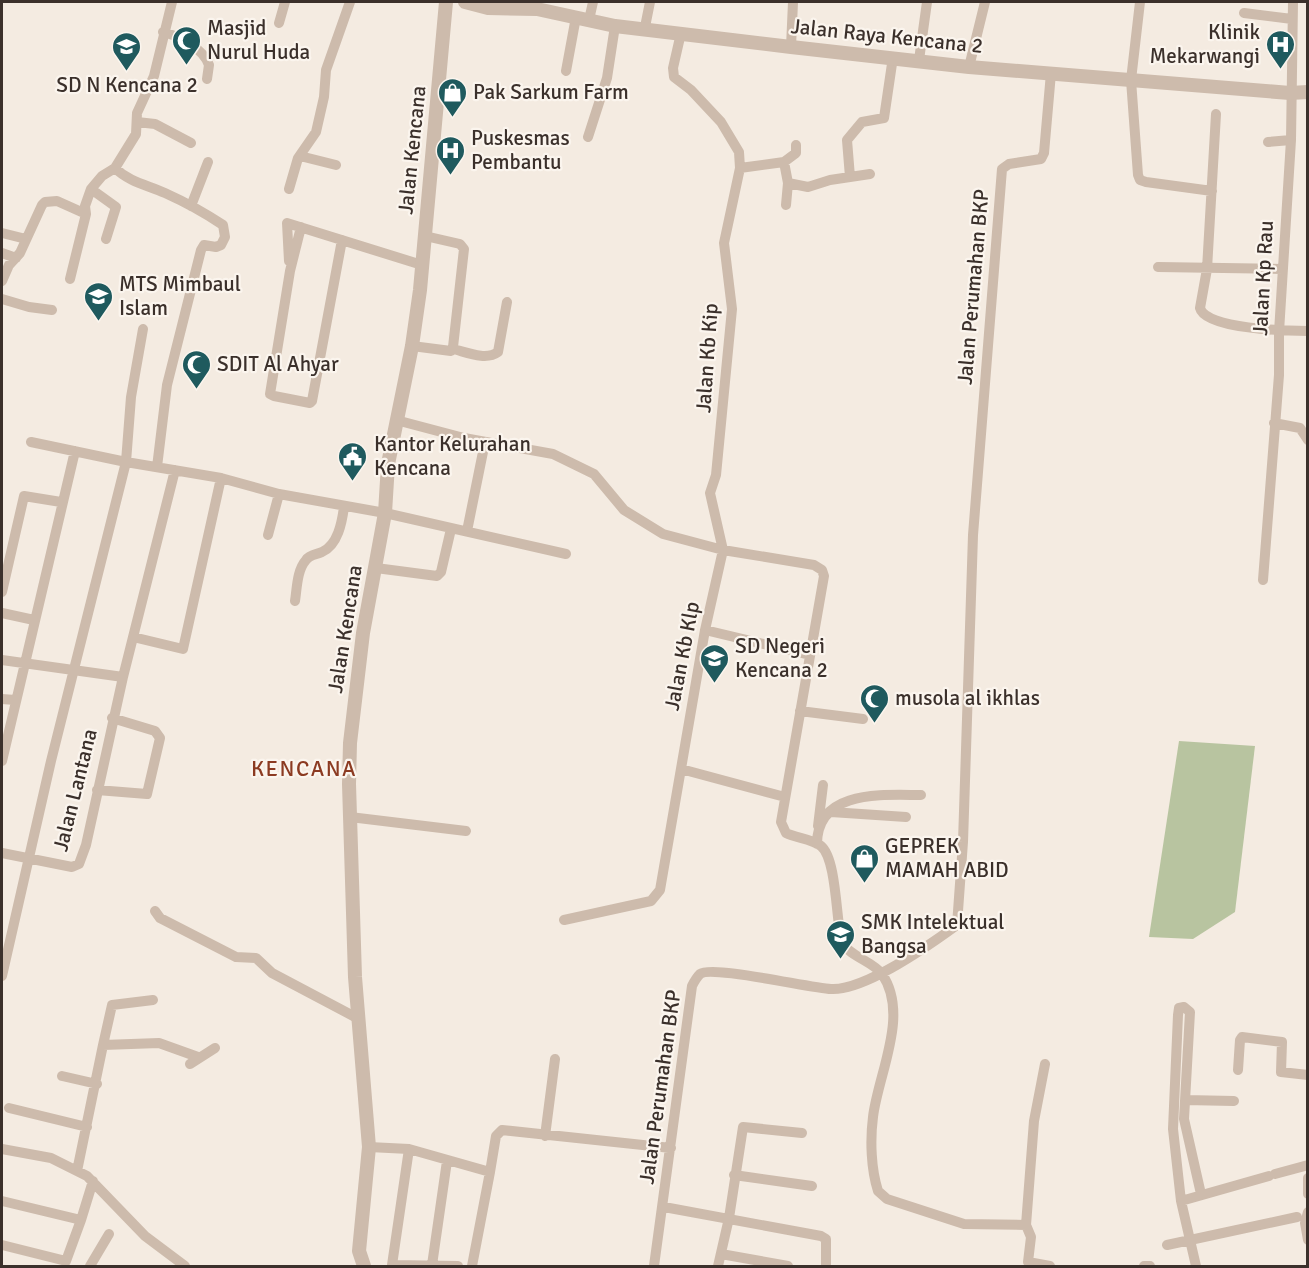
<svg xmlns="http://www.w3.org/2000/svg" width="1309" height="1268" font-family="Signika,sans-serif">
<style>
.garden{fill:#b8c4a0}
.lines{fill:none;stroke-linecap:round;stroke-linejoin:round}
.minor{stroke:#cdbbac;stroke-width:10}
.tertiary{stroke:#cdbbac;stroke-width:14}
.labels{text-anchor:middle;dominant-baseline:central;stroke-width:4.5;stroke-linejoin:round;paint-order:stroke}
.poi-label{font-size:21px;fill:#3b302b;stroke:#fbf5ee;text-anchor:start}
.street-label{font-size:21px;fill:#3b302b;stroke:#fbf5ee}
.neighbourhood-label{font-size:22px;letter-spacing:1.5px;fill:#8c3b22;stroke:#fbf5ee}
</style>
<rect width="100%" height="100%" fill="#f4ebe1"/>
<!-- garden -->
<path class="garden" d="M 1179,741 L 1255,746 L 1235,912 L 1193,939 L 1149,937 Z"/>
<g class="lines">
<!-- minor -->
<path class="minor" d="M 1140,2 L 1131,80 L 1138,175 L 1140,180 L 1146,182 L 1212,191
M 1244,13 L 1292,19
M 589,20 L 593,2
M 279,23 L 285,2
M 645,27 L 650,2
M 163,32 C 179,36 203,48 209,65 L 207,79
M 791,47 L 793,2
M 919,60 L 927,2
M 969,67 L 985,2
M 566,71 L 576,17
M 1216,114 L 1207,269 L 1200,308 C 1205,329 1288,331 1308,331
M 137,122 L 155,124 L 191,143
M 588,137 L 607,78 L 615,26
M 1268,142 L 1291,140
M 300,156 L 336,165
M 784,162 L 788,183 L 786,205
M 115,168 C 129,182 147,185 165,193 C 185,202 205,213 223,225 L 225,237 L 221,245 L 216,247 L 204,245 L 201,250 L 167,385 L 157,467
M 740,168 L 784,162 L 796,153 L 796,145
M 850,177 L 847,140 L 862,122 L 884,118 L 893,57
M 788,183 L 808,187 L 830,180 L 870,174
M 91,189 L 116,207 L 106,239
M 289,189 L 298,158 L 316,132 L 324,97 L 326,70 L 350,2
M 191,206 L 208,162
M 301,227 L 290,271 L 270,394 L 274,396 L 310,403 L 312,401 L 342,240
M 2,233 L 26,239
M 2,253 L 16,258
M 289,261 L 287,223 L 422,265
M 1158,267 L 1283,269
M 70,279 L 86,214
M 2,281 L 9,265 L 20,253 L 42,205 L 45,202 L 57,201 L 86,214 L 85,206 L 91,189 L 102,176 L 115,168 L 136,134 L 137,113 L 154,76 L 172,2
M 2,299 L 29,307 L 52,310
M 412,346 L 451,351 L 453,347 L 464,249 L 460,244 L 425,236
M 453,349 C 466,352 486,361 498,352 L 507,302
M 396,420 L 464,438 L 553,454 L 594,474 L 624,510 L 663,534 L 723,550 L 814,565 L 822,570 L 824,576 L 781,822 L 786,833 C 796,838 812,839 821,846 C 837,859 836,923 842,943 C 851,957 872,961 882,974 C 910,1015 878,1074 873,1117 C 870,1140 871,1169 878,1191 L 887,1199 L 964,1224 L 1026,1225
M 1274,423 L 1300,428 L 1308,440
M 31,442 L 126,462 L 221,478 L 279,494 L 385,513 L 566,554
M 467,531 L 485,442
M 268,535 L 279,494
M 376,568 L 437,576 L 441,572 L 451,529
M 1263,580 L 1279,375 L 1279,332 L 1291,140 L 1293,2
M 2,592 L 24,496 L 61,502
M 295,601 C 297,588 297,570 306,560 C 310,554 316,555 322,552 C 338,545 342,522 344,507
M 2,613 L 34,620
M 705,630 L 810,655
M 133,637 L 183,649 L 221,478
M 2,660 L 123,677 L 175,470
M 2,699 L 15,700
M 800,711 L 863,719
M 2,761 L 75,451
M 681,769 L 785,797
M 97,790 L 147,794 L 160,738 L 155,731 L 112,718
M 831,812 L 906,817
M 350,817 L 466,831
M 818,826 L 823,785
M 817,844 C 817,789 883,795 921,795
M 2,853 L 72,867 L 79,864 L 86,845 L 123,677
M 155,911 L 160,918 L 236,957 L 256,958 L 272,973 L 357,1018
M 564,920 L 651,901 L 660,890 L 705,630 L 723,550 L 710,493 L 716,475 L 732,309 L 724,243 L 740,168 L 739,152 L 721,122 L 691,90 L 674,77 L 673,68 L 681,33
M 2,976 L 51,761 L 126,462 L 131,397 L 143,329
M 103,1045 L 112,1005 L 153,1000
M 190,1064 L 215,1048
M 1045,1064 L 1034,1121 L 1026,1225 L 1031,1237 L 1028,1262 L 1050,1266
M 1238,1070 L 1240,1040 L 1242,1037 L 1282,1042 L 1281,1072 L 1308,1075
M 62,1076 L 97,1084
M 1185,1100 L 1234,1101
M 9,1108 L 87,1127
M 545,1136 L 555,1059
M 369,1147 L 409,1149 L 490,1172 L 496,1136 L 502,1130 L 671,1148
M 2,1149 L 51,1158 L 87,1176 L 145,1236 L 185,1266
M 409,1149 L 392,1265 L 458,1266
M 77,1171 L 103,1045 L 159,1043 L 198,1057
M 1275,1174 L 1308,1165
M 734,1175 L 812,1186
M 1308,1178 L 1308,1194
M 2,1201 L 81,1220 L 93,1181
M 1181,1201 L 1269,1176
M 664,1207 L 821,1236 L 826,1239 L 826,1266
M 1308,1212 L 1305,1223 L 1308,1240
M 2,1245 L 66,1261 L 81,1220
M 1167,1245 L 1297,1217
M 721,1254 L 788,1266
M 432,1265 L 447,1161
M 90,1266 L 109,1234
M 472,1266 L 490,1172
M 654,1266 L 692,986 C 694,982 697,977 700,974 C 712,965 810,988 831,989 C 864,991 931,944 957,925 L 963,842 L 973,535 L 1002,169 L 1009,164 L 1041,159 L 1044,153 L 1051,73
M 718,1266 L 729,1218 L 743,1127 L 802,1133
M 1144,1266 L 1150,1266
M 1196,1266 L 1181,1201 L 1173,1129 L 1178,1015 L 1179,1008 L 1184,1007 L 1190,1012 L 1184,1119 L 1201,1194"/>
<!-- tertiary -->
<path class="tertiary" d="M 465,2 L 488,8 L 537,9 L 615,26 L 791,47 L 969,67 L 1290,93 L 1308,92
M 364,1266 L 359,1251 L 369,1147 L 355,977 L 349,784 L 350,743 L 363,633 L 385,513 L 388,464 L 412,346 L 420,290 L 446,2"/>
</g>
<!-- icons -->
<defs>
<symbol id="mosque-pin" viewBox="-11 -11 22 30"><path d="M0 17L-7.5 6A9.5 9.5 0 1 1 7.5 6Z" fill="#1f5a5e" stroke="#fbf5ee"/><path d="M3.5-4.9A6 6 0 1 0 3.5 4.9A5 5 0 1 1 3.5-4.9Z" fill="#fff"/></symbol>
<symbol id="hospital-pin" viewBox="-11 -11 22 30"><path d="M0 17L-7.5 6A9.5 9.5 0 1 1 7.5 6Z" fill="#1f5a5e" stroke="#fbf5ee"/><path d="M-5-5h3v3.5h4V-5h3V5h-3V1.5h-4V5h-3Z" fill="#fff"/></symbol>
<symbol id="school-pin" viewBox="-11 -11 22 30"><path d="M0 17L-7.5 6A9.5 9.5 0 1 1 7.5 6Z" fill="#1f5a5e" stroke="#fbf5ee"/><path d="M0-5L7-2L0 1L-7-2ZM-4 1L0 2.5L4 1V4Q0 6-4 4Z" fill="#fff"/></symbol>
<symbol id="shop-pin" viewBox="-11 -11 22 30"><path d="M0 17L-7.5 6A9.5 9.5 0 1 1 7.5 6Z" fill="#1f5a5e" stroke="#fbf5ee"/><path d="M-5-2.5h2.3a2.7 3.5 0 0 1 5.4 0H5L5.5 6h-11ZM-1.5-2.5h3a1.5 2.3 0 0 0-3 0Z" fill="#fff"/></symbol>
<symbol id="civic-pin" viewBox="-11 -11 22 30"><path d="M0 17L-7.5 6A9.5 9.5 0 1 1 7.5 6Z" fill="#1f5a5e" stroke="#fbf5ee"/><path d="M-.6-6.5H3V-4.5H.6V-3L4-1V1h2V6H-6V1h2V-1L-.6-3ZM-1.2 2.5V6h2.4V2.5Z" fill="#fff"/></symbol>
</defs>
<g fill-rule="evenodd">
<use href="#mosque-pin" x="170" y="24" width="33" height="45"/>
<use href="#hospital-pin" x="1264" y="28" width="33" height="45"/>
<use href="#school-pin" x="110" y="30" width="33" height="45"/>
<use href="#shop-pin" x="436" y="76" width="33" height="45"/>
<use href="#hospital-pin" x="434" y="134" width="33" height="45"/>
<use href="#school-pin" x="82" y="280" width="33" height="45"/>
<use href="#mosque-pin" x="180" y="348" width="33" height="45"/>
<use href="#civic-pin" x="336" y="440" width="33" height="45"/>
<use href="#school-pin" x="698" y="642" width="33" height="45"/>
<use href="#mosque-pin" x="858" y="682" width="33" height="45"/>
<use href="#shop-pin" x="848" y="842" width="33" height="45"/>
<use href="#school-pin" x="824" y="918" width="33" height="45"/>
</g>
<g class="labels">
<!-- poi labels -->
<g class="poi-label">
<text x="207" y="28">Masjid<tspan x="207" dy="24">Nurul Huda</tspan></text>
<text x="1260" y="32" text-anchor="end">Klinik<tspan x="1260" dy="24">Mekarwangi</tspan></text>
<text x="127" y="85" text-anchor="middle">SD N Kencana 2</text>
<text x="473" y="92">Pak Sarkum Farm</text>
<text x="471" y="138">Puskesmas<tspan x="471" dy="24">Pembantu</tspan></text>
<text x="119" y="284">MTS Mimbaul<tspan x="119" dy="24">Islam</tspan></text>
<text x="217" y="364">SDIT Al Ahyar</text>
<text x="374" y="444">Kantor Kelurahan<tspan x="374" dy="24">Kencana</tspan></text>
<text x="735" y="646">SD Negeri<tspan x="735" dy="24">Kencana 2</tspan></text>
<text x="895" y="698">musola al ikhlas</text>
<text x="885" y="846">GEPREK<tspan x="885" dy="24">MAMAH ABID</tspan></text>
<text x="861" y="922">SMK Intelektual<tspan x="861" dy="24">Bangsa</tspan></text>
</g>
<!-- street labels -->
<g class="street-label">
<text transform="translate(887 36) rotate(6)">Jalan Raya Kencana 2</text>
<text transform="translate(412 150) rotate(-84)">Jalan Kencana</text>
<text transform="translate(1263 278) rotate(-87)">Jalan Kp Rau</text>
<text transform="translate(973 287) rotate(-85)">Jalan Perumahan BKP</text>
<text transform="translate(707 358) rotate(-86)">Jalan Kb Kip</text>
<text transform="translate(345 629) rotate(-81)">Jalan Kencana</text>
<text transform="translate(682 656) rotate(-79)">Jalan Kb Klp</text>
<text transform="translate(75 790) rotate(-76)">Jalan Lantana</text>
<text transform="translate(660 1087) rotate(-82)">Jalan Perumahan BKP</text>
</g>
<!-- neighbourhood labels -->
<g class="neighbourhood-label">
<text x="304" y="768">KENCANA</text>
</g>
</g>
<!-- border -->
<rect width="1309" height="1268" fill="none" stroke="#3b302b" stroke-width="6"/>
</svg>
